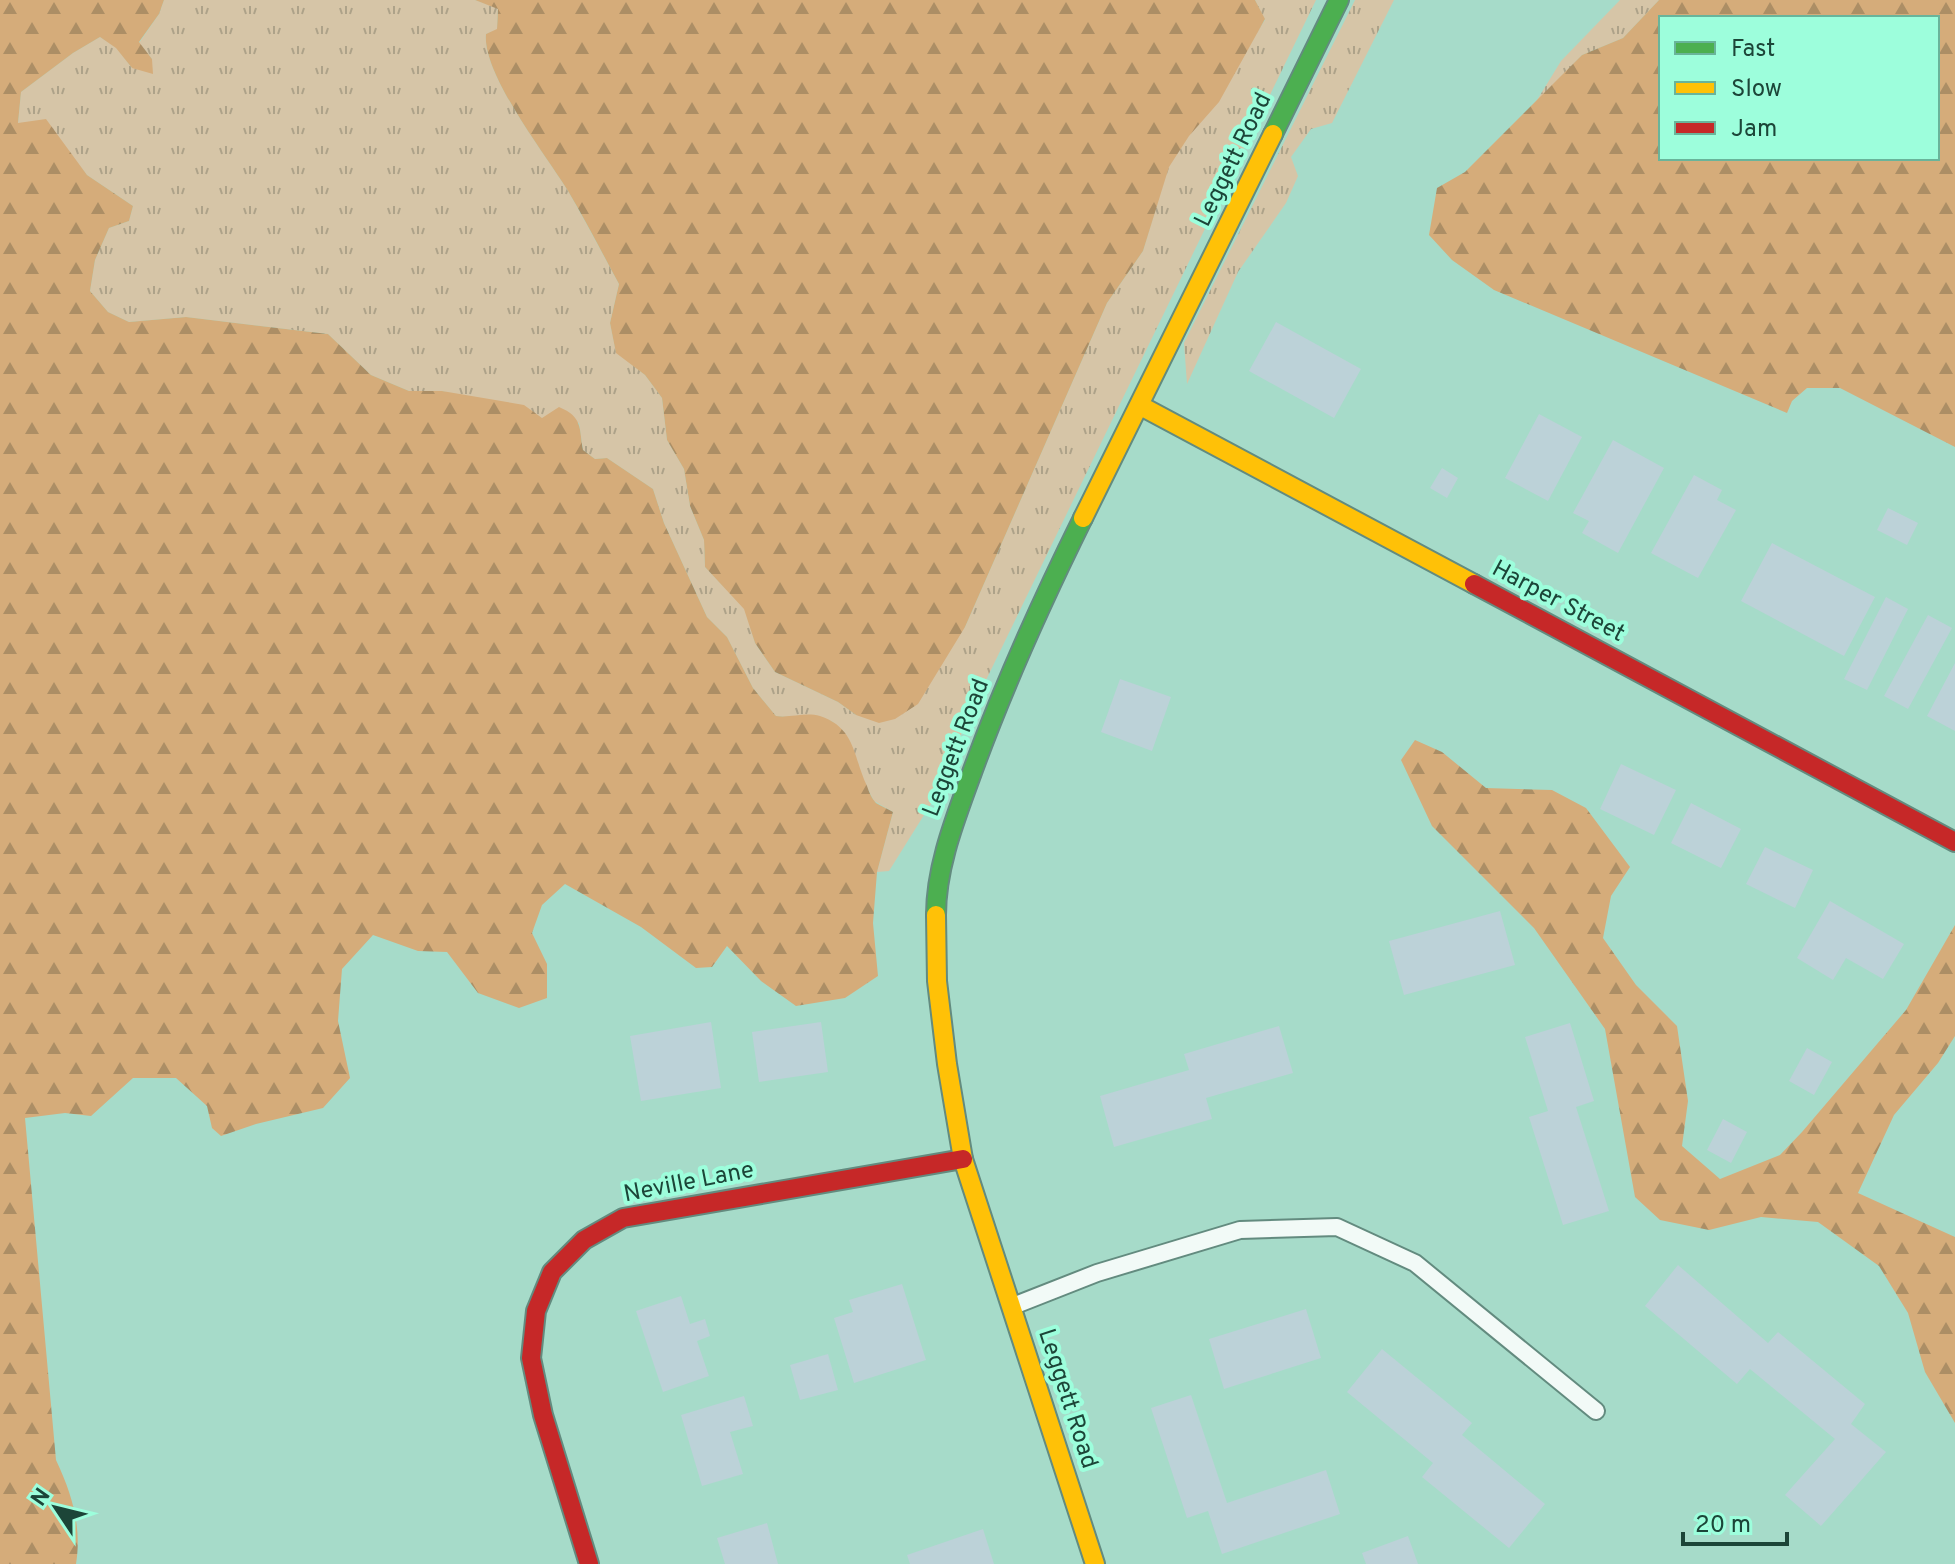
<svg xmlns="http://www.w3.org/2000/svg" width="1955" height="1564" font-family="Overpass,sans-serif">
<style>
.grass{fill:url(#grass-tufts)}
.forest{fill:url(#forest-firs);fill-rule:evenodd}
.building{fill:#bcd2d8}
.lines{fill:none;stroke-linecap:round;stroke-linejoin:round}
.lane-casing{stroke:#638b7f;stroke-width:20}
.fast-casing{stroke:#638b7f;stroke-width:22}
.slow-casing{stroke:#638b7f;stroke-width:22}
.jam-casing{stroke:#638b7f;stroke-width:22}
.lane{stroke:#f2faf7;stroke-width:16}
.fast{stroke:#4caf50;stroke-width:18}
.slow{stroke:#ffc107;stroke-width:18}
.jam{stroke:#c62828;stroke-width:18}
.labels{text-anchor:middle;dominant-baseline:central;stroke-width:8;stroke-linejoin:round;paint-order:stroke}
.street-label{font-size:24px;fill:#1c4538;stroke:#9dfedc}
</style>
<defs>
<pattern id="grass-tufts" width="24" height="20" patternUnits="userSpaceOnUse" patternTransform="scale(2)"><rect width="24" height="20" fill="#d6c5a7"/><path d="M3 7l-1-3M5 7V3M7 7l1-3M15 17l-1-3M17 17v-4M19 17l1-3" fill="none" stroke="#ada289"/></pattern>
<pattern id="forest-firs" width="22" height="20" patternUnits="userSpaceOnUse" patternTransform="scale(2)"><rect width="22" height="20" fill="#d5ac7a"/><path d="M5 1l3.5 6h-7zM16 11l3.5 6h-7z" fill="#ac8e65"/></pattern>
</defs>
<rect width="100%" height="100%" fill="#a6dbc9"/>
<!-- grass -->
<path class="grass" d="M 164,0 L 475,0 L 498,8 L 497,30 L 486,34 C 482,74 546,155 568,191 C 586,222 602,253 619,284 L 610,323 L 616,352 L 645,375 L 662,398 L 667,440 L 684,469 L 690,506 L 704,540 L 705,567 L 745,609 L 755,643 L 775,672 L 838,702 L 856,715 L 965,627 L 1107,303 L 1143,251 L 1168,167 L 1265,20 L 1255,0 L 1316,0 L 971,711 L 934,799 L 889,871 L 877,872 L 893,812 L 874,801 L 833,722 C 808,711 800,719 776,716 L 753,688 L 727,637 L 707,617 L 664,523 L 653,489 L 607,458 L 595,459 L 583,450 L 579,423 L 542,418 L 442,391 L 409,391 L 371,375 L 328,334 L 186,317 L 129,322 L 108,312 L 90,291 L 95,260 L 109,228 L 129,221 L 133,206 L 87,175 L 67,150 L 18,123 L 21,92 L 73,53 L 100,37 L 116,47 L 132,68 L 152,59 L 139,43 L 159,14 Z
M 1355,0 L 1394,0 L 1332,123 L 1311,129 L 1291,157 L 1298,176 L 1286,203 L 1238,272 L 1187,384 L 1184,343 Z
M 1620,0 L 1659,0 L 1623,38 L 1582,55 L 1534,105 L 1561,61 Z"/>
<!-- forest -->
<path class="forest" d="M 0,0 L 164,0 L 159,14 L 139,42 L 152,59 L 153,74 L 132,68 L 116,48 L 100,37 L 73,53 L 21,92 L 18,123 L 46,119 L 87,175 L 133,206 L 129,221 L 109,228 L 95,260 L 90,291 L 108,312 L 129,322 L 186,317 L 328,334 L 371,375 L 409,391 L 442,391 L 524,405 L 542,418 L 559,407 C 583,417 579,428 583,450 L 595,459 L 607,458 L 653,489 L 664,523 L 707,617 L 727,637 L 753,688 L 776,716 C 791,718 805,712 820,716 C 856,728 853,757 867,786 C 869,792 872,799 876,803 C 881,806 888,809 893,812 L 877,872 L 873,923 L 878,976 L 845,998 L 796,1006 L 761,981 L 727,946 L 712,967 L 696,968 L 641,927 L 565,884 L 542,905 L 532,933 L 547,964 L 547,998 L 519,1008 L 478,993 L 447,952 L 418,951 L 373,935 L 342,969 L 338,1021 L 350,1078 L 323,1108 L 256,1124 L 221,1136 L 212,1128 L 207,1106 L 176,1078 L 133,1078 L 91,1116 L 65,1113 L 25,1118 L 56,1460 C 72,1494 82,1527 76,1564 L 0,1564 Z
M 475,0 L 1255,0 L 1265,19 L 1219,102 L 1189,136 L 1169,167 L 1143,251 L 1107,303 L 965,627 L 918,704 L 895,719 L 879,723 L 856,715 L 838,702 L 775,672 L 755,643 L 744,609 L 705,567 L 704,540 L 690,506 L 684,469 L 667,440 L 662,398 L 645,375 L 616,353 L 610,323 L 619,284 C 602,253 586,221 568,191 C 546,155 482,74 486,34 L 497,29 L 498,9 Z
M 1659,0 L 1955,0 L 1955,447 L 1840,388 L 1807,388 L 1792,401 L 1787,413 L 1494,290 L 1452,260 L 1429,235 L 1437,188 L 1465,172 L 1582,55 L 1623,38 ZM 1661,18 L 1937,18 L 1937,158 L 1661,158 Z
M 1415,740 L 1442,752 L 1486,788 L 1552,790 L 1586,808 L 1630,867 L 1611,896 L 1603,938 L 1636,985 L 1677,1026 L 1688,1101 L 1682,1146 L 1720,1179 L 1780,1155 L 1802,1132 L 1906,1010 L 1955,925 L 1955,1036 L 1938,1063 L 1894,1115 L 1858,1193 L 1955,1237 L 1955,1423 L 1925,1372 L 1908,1313 L 1879,1266 L 1818,1222 L 1761,1217 L 1709,1230 L 1660,1220 L 1635,1197 L 1605,1029 L 1534,928 L 1432,826 L 1401,760 Z"/>
<!-- building -->
<path class="building" d="M 1276,322 L 1361,369 L 1334,418 L 1249,371 Z
M 1539,414 L 1582,437 L 1548,501 L 1505,478 Z
M 1613,440 L 1664,468 L 1618,553 L 1582,533 L 1589,521 L 1573,513 Z
M 1442,468 L 1458,478 L 1447,498 L 1430,488 Z
M 1694,475 L 1722,490 L 1717,500 L 1736,510 L 1698,578 L 1651,553 Z
M 1888,508 L 1918,523 L 1907,545 L 1877,530 Z
M 1772,543 L 1875,597 L 1844,656 L 1741,601 Z
M 1886,597 L 1908,609 L 1867,690 L 1844,679 Z
M 1928,615 L 1952,628 L 1908,709 L 1884,696 Z
M 1955,663 L 1955,731 L 1927,716 Z
M 1120,679 L 1171,697 L 1152,751 L 1101,732 Z
M 1621,764 L 1676,790 L 1654,835 L 1600,809 Z
M 1691,803 L 1741,829 L 1721,868 L 1671,843 Z
M 1765,847 L 1813,870 L 1795,908 L 1746,884 Z
M 1830,901 L 1904,944 L 1883,979 L 1846,958 L 1833,980 L 1797,958 Z
M 1500,911 L 1515,965 L 1404,995 L 1389,941 Z
M 711,1022 L 721,1088 L 641,1101 L 630,1036 Z
M 821,1022 L 828,1072 L 759,1082 L 752,1032 Z
M 1570,1023 L 1594,1101 L 1576,1107 L 1609,1211 L 1563,1225 L 1529,1117 L 1548,1111 L 1525,1037 Z
M 1279,1026 L 1293,1073 L 1206,1098 L 1212,1119 L 1114,1147 L 1100,1096 L 1189,1070 L 1184,1054 Z
M 1807,1048 L 1832,1062 L 1814,1095 L 1789,1081 Z
M 1723,1119 L 1747,1132 L 1731,1163 L 1707,1150 Z
M 1678,1265 L 1768,1343 L 1778,1332 L 1865,1404 L 1851,1424 L 1886,1452 L 1821,1526 L 1785,1495 L 1835,1439 L 1750,1369 L 1737,1384 L 1645,1306 Z
M 902,1284 L 926,1360 L 854,1383 L 834,1318 L 853,1312 L 849,1300 Z
M 681,1296 L 690,1324 L 705,1319 L 710,1336 L 697,1341 L 709,1376 L 663,1392 L 636,1311 Z
M 1306,1309 L 1321,1358 L 1224,1389 L 1209,1339 Z
M 1382,1349 L 1472,1423 L 1462,1435 L 1545,1504 L 1509,1548 L 1422,1477 L 1433,1463 L 1347,1392 Z
M 828,1354 L 838,1390 L 800,1400 L 790,1365 Z
M 1191,1395 L 1227,1503 L 1326,1470 L 1340,1514 L 1222,1554 L 1208,1511 L 1187,1518 L 1151,1408 Z
M 744,1396 L 753,1426 L 730,1432 L 743,1474 L 702,1486 L 681,1415 Z
M 767,1523 L 778,1564 L 725,1564 L 717,1538 Z
M 983,1529 L 994,1564 L 910,1564 L 907,1555 Z
M 1408,1536 L 1418,1564 L 1366,1564 L 1362,1553 Z"/>
<g class="lines">
<defs>
<path id="lane" d="M 1013,1306 L 1097,1273 L 1240,1230 L 1337,1227 L 1415,1263 L 1596,1411"/>
<path id="fast" d="M 1273,134 L 1339,0
M 936,915 C 936,868 954,822 970,778 C 1002,689 1041,603 1083,518"/>
<path id="slow" d="M 1139,405 L 1474,584
M 1083,518 L 1273,134
M 936,915 L 937,981 L 947,1064 L 963,1159 L 1095,1564"/>
<path id="jam" d="M 1474,584 L 1955,842
M 589,1564 L 543,1415 L 531,1358 L 536,1311 L 552,1272 L 584,1240 L 623,1218 L 963,1159"/>
</defs>
<!-- lane casing -->
<use href="#lane" class="lane-casing"/>
<!-- fast casing -->
<use href="#fast" class="fast-casing"/>
<!-- slow casing -->
<use href="#slow" class="slow-casing"/>
<!-- jam casing -->
<use href="#jam" class="jam-casing"/>
<!-- lane -->
<use href="#lane" class="lane"/>
<!-- fast -->
<use href="#fast" class="fast"/>
<!-- slow -->
<use href="#slow" class="slow"/>
<!-- jam -->
<use href="#jam" class="jam"/>
</g>
<g class="labels">
<!-- street labels -->
<g class="street-label">
<text transform="translate(1234 160) rotate(-64)">Leggett Road</text>
<text transform="translate(1558 602) rotate(28)">Harper Street</text>
<text transform="translate(957 748) rotate(-69)">Leggett Road</text>
<text transform="translate(689 1183) rotate(-11)">Neville Lane</text>
<text transform="translate(1067 1399) rotate(72)">Leggett Road</text>
</g>
</g>
<!-- legend -->
<rect x="1659" y="16" width="280" height="144" fill="#9dfedc" stroke="#69b49a" stroke-width="2"/>
<rect x="1675" y="42" width="40" height="12" fill="#4caf50" stroke="#69b49a" stroke-width="2"/>
<text x="1731" y="56" font-size="24" fill="#1c4538">Fast</text>
<rect x="1675" y="82" width="40" height="12" fill="#ffc107" stroke="#69b49a" stroke-width="2"/>
<text x="1731" y="96" font-size="24" fill="#1c4538">Slow</text>
<rect x="1675" y="122" width="40" height="12" fill="#c62828" stroke="#69b49a" stroke-width="2"/>
<text x="1731" y="136" font-size="24" fill="#1c4538">Jam</text>
<!-- north arrow -->
<g transform="translate(56 1508) rotate(305)" stroke="#9dfedc" stroke-width="6" paint-order="stroke">
<path d="M0-6L14 30L0 20L-14 30Z" fill="#1c4538"/>
<text y="-12" font-size="22" font-weight="bold" text-anchor="middle" fill="#1c4538">N</text>
</g>
<!-- scale -->
<path d="M1683 1532v12h104v-12" fill="none" stroke="#1c4538" stroke-width="4"/>
<text x="1695" y="1532" font-size="24" fill="#1c4538" stroke="#9dfedc" stroke-width="6" paint-order="stroke">20 m</text>
</svg>
